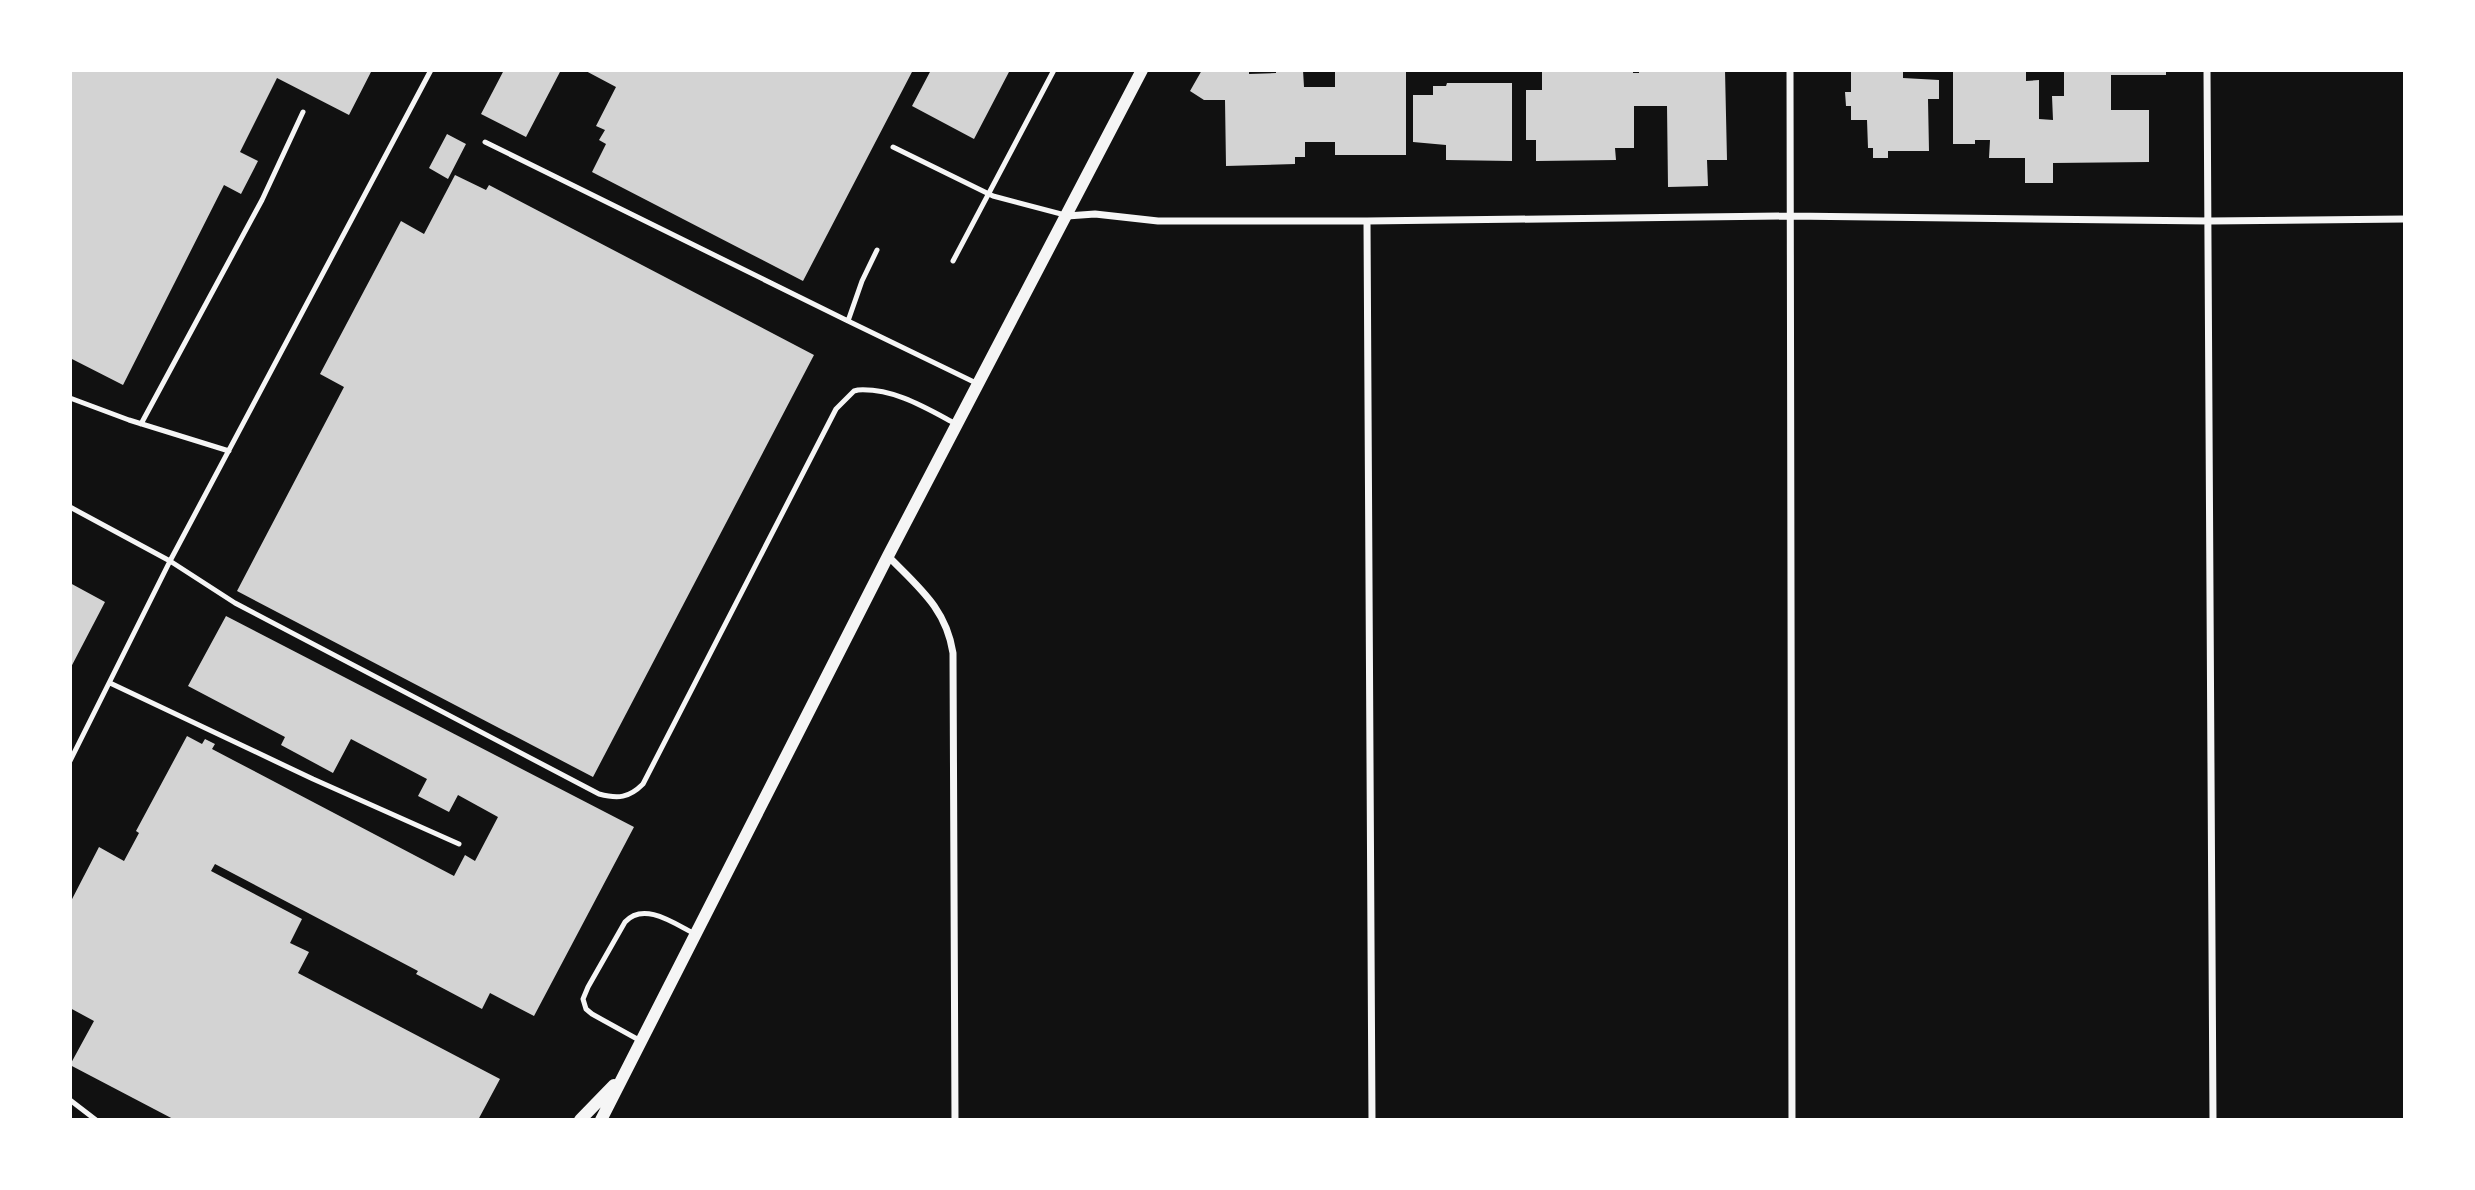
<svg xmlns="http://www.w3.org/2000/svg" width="2475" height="1190" font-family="Karla,sans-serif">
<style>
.building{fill:#d3d3d3}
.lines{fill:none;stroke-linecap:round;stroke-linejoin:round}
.service{stroke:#f5f5f5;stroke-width:5}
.minor{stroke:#f5f5f5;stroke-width:7}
.tertiary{stroke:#f5f5f5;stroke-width:12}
</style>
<rect width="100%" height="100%" fill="#111"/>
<!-- building -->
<path class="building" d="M 70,70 L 372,70 L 349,115 L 277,78 L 240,152 L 258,161 L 241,194 L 224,185 L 123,385 L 70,358 Z
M 504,70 L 561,70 L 526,137 L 481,114 Z
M 584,70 L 913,70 L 803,281 L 592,172 L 606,144 L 599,140 L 605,130 L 596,126 L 616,87 Z
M 931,70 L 1010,70 L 974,139 L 912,106 Z
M 1202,70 L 1249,70 L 1249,74 L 1276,73 L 1276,70 L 1303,70 L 1304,87 L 1335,87 L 1335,70 L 1406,70 L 1406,155 L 1335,155 L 1335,142 L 1305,142 L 1305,157 L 1295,157 L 1295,164 L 1226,166 L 1225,100 L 1204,100 L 1190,91 Z
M 1542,70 L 1633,70 L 1633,73 L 1639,73 L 1639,70 L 1725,70 L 1727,160 L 1707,160 L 1708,186 L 1668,187 L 1667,106 L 1634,106 L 1634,148 L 1615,148 L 1616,160 L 1536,161 L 1536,140 L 1526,140 L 1526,90 L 1542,90 Z
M 1851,70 L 1903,70 L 1903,78 L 1939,80 L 1939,99 L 1928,99 L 1929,151 L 1888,151 L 1888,158 L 1873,158 L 1873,148 L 1868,148 L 1867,120 L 1851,120 L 1851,106 L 1846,106 L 1845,92 L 1851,92 Z
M 1953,70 L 2026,70 L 2026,81 L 2039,80 L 2039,119 L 2053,120 L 2052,96 L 2064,96 L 2064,70 L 2166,70 L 2166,75 L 2111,75 L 2111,110 L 2149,110 L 2149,162 L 2053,163 L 2053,183 L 2025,183 L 2025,158 L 1989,158 L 1990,140 L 1975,140 L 1975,144 L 1953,144 Z
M 1447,83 L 1512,83 L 1512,161 L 1446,160 L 1446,145 L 1413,142 L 1413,95 L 1433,95 L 1433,86 L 1446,86 Z
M 447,134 L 466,144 L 448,179 L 429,168 Z
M 455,175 L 486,190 L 489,185 L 814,355 L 593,777 L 237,591 L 344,387 L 320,374 L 401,221 L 424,234 Z
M 70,583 L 105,602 L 70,669 Z
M 226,616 L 634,827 L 534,1016 L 490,993 L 482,1009 L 416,974 L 418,971 L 215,864 L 211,871 L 302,919 L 290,943 L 309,952 L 298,973 L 500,1079 L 478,1120 L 175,1120 L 70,1065 L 94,1021 L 70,1008 L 70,903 L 99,847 L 124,861 L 139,833 L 136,831 L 187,736 L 202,744 L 205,739 L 215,744 L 212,749 L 454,876 L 465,855 L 475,861 L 498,817 L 458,795 L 449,812 L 418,796 L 427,779 L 351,739 L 333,773 L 281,745 L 285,737 L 188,686 Z"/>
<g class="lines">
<!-- service -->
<path class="service" d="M 485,142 L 848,321
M 893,147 L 993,196 L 1065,215
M 877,250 L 862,281 L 848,321 L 976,383
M 953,261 L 1054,70
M 70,398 L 129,420 L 229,451
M 141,424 L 262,200 L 303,112
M 70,507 L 170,561 L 235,603 L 599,794 C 618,799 629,798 643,784 L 836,409 L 854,391 L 858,390 C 894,388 926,408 956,424
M 110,683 L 313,779 L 459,844
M 70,761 L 170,561 L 431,70
M 639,1040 L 592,1014 L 586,1009 L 583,999 L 588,987 L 625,922 C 644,901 675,924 695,934
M 70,1100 L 96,1120"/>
<!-- minor -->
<path class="minor" d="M 1790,70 L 1792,1120
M 2207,70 L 2213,1120
M 1067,216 L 1095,214 L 1158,221 L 1367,221 L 1790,216 L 2209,221 L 2405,219
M 1367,221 L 1372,1120
M 888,556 C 918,587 946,608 953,653 L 955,1120"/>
<!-- tertiary -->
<path class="tertiary" d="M 580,1120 L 614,1085
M 601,1120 L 888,556 L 1142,70"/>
</g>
<!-- border -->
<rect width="2475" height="1190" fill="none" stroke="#ffffff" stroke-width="144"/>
</svg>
